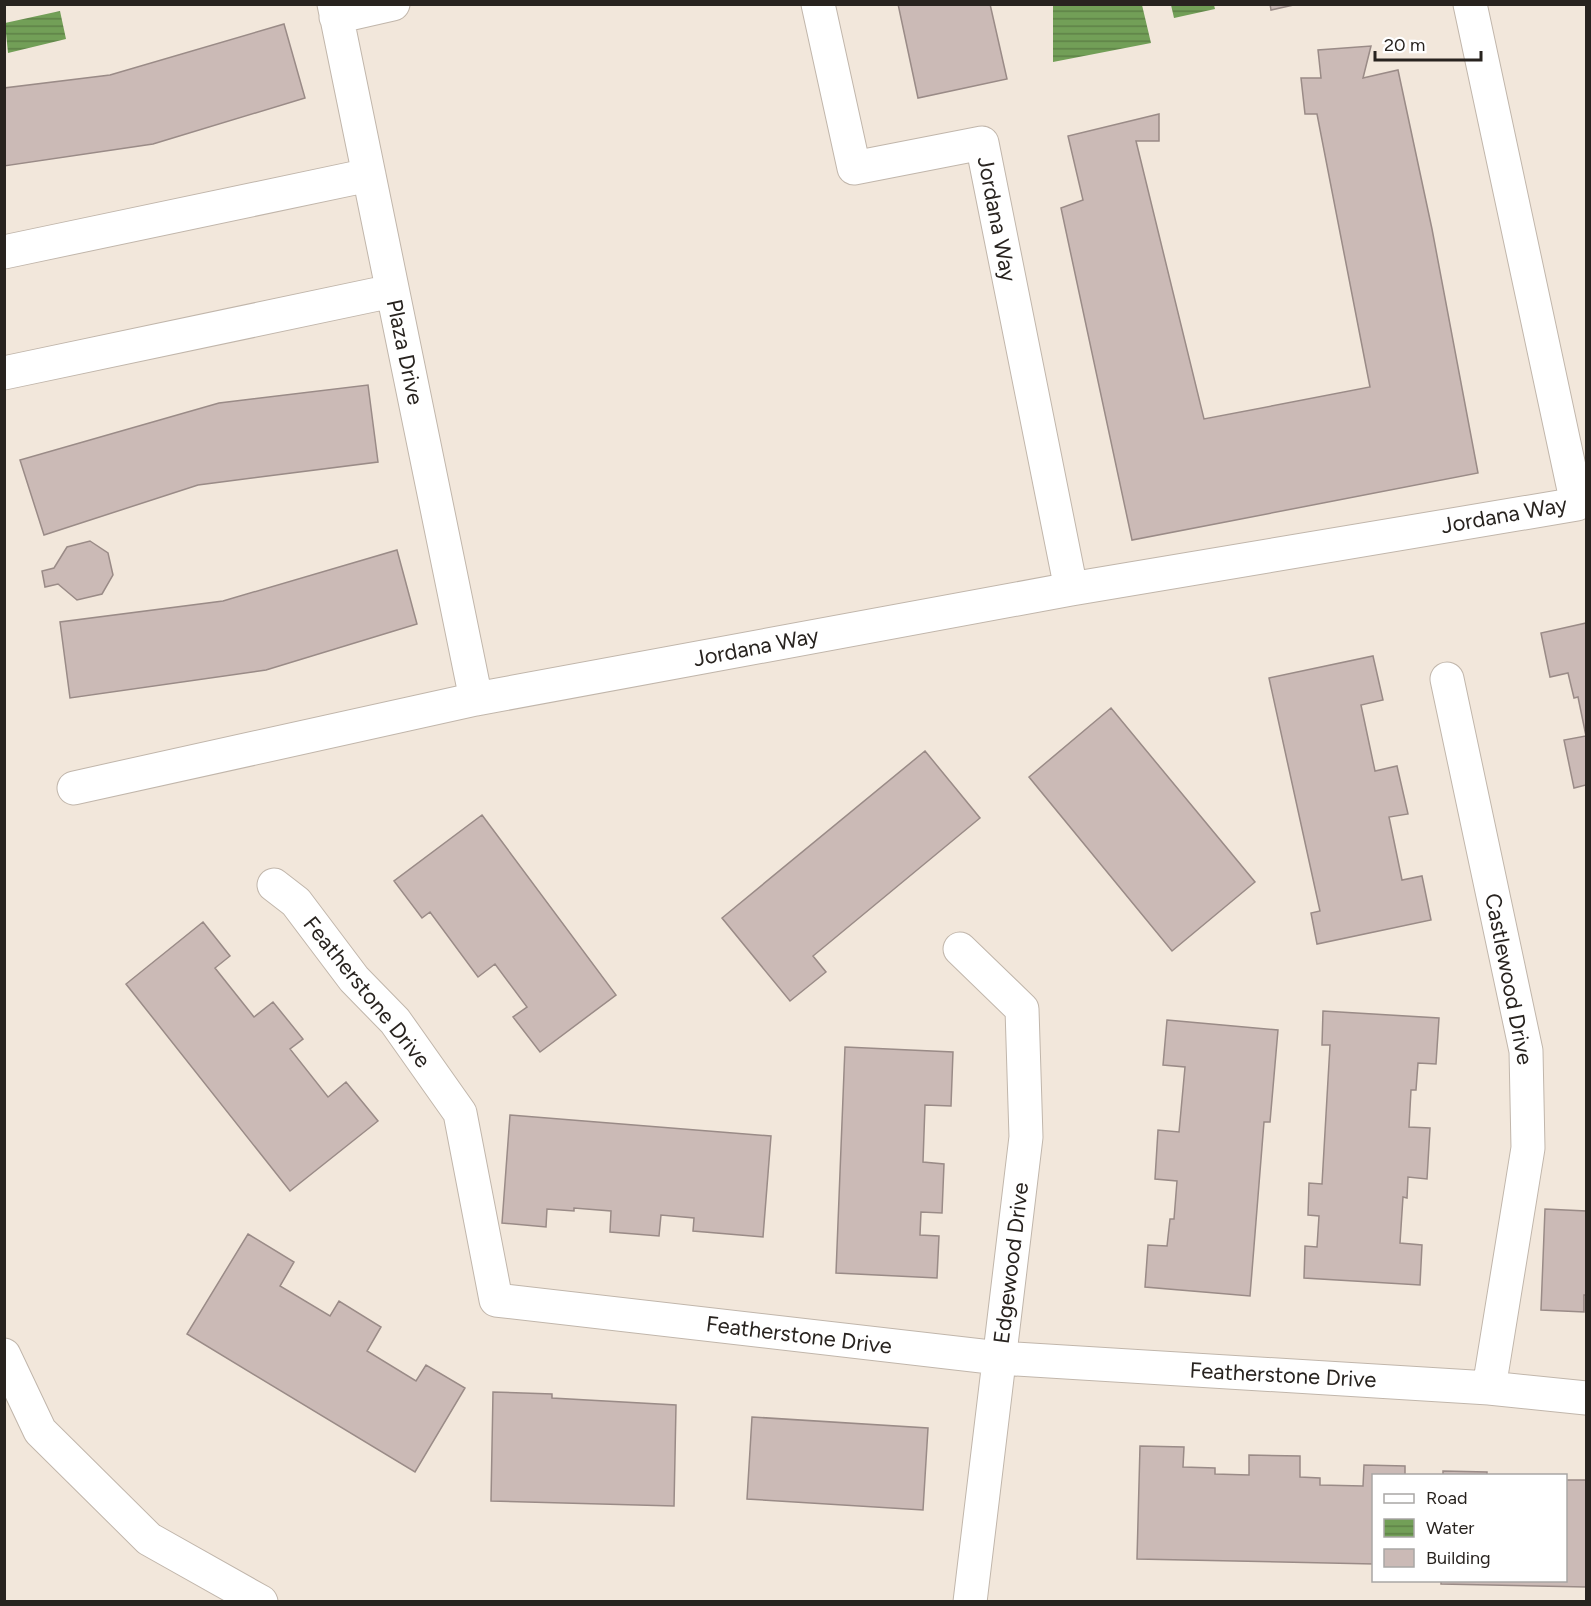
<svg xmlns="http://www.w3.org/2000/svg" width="1591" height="1606" font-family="Figtree,sans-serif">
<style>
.water{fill:url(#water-rules)}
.building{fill:#cbbab6;stroke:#9a8b87;stroke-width:1.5}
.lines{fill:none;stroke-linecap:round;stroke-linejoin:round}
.minor-casing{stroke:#c1b6ab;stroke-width:35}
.minor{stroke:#fff;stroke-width:33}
.labels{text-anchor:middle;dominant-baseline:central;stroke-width:4.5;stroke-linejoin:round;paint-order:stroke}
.street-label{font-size:22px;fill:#28231f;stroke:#fff}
</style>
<defs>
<pattern id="water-rules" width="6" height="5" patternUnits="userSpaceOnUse" patternTransform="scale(1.5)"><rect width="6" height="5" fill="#729f57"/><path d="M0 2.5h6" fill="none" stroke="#5e8147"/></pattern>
</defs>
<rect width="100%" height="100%" fill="#f2e7db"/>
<!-- water -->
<path class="water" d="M 1053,5 L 1142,5 L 1151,43 L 1053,62 Z
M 1171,5 L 1214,5 L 1215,9 L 1174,18 Z
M 60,11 L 66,39 L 8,53 L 5,23 Z"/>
<!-- building -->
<path class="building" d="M 898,4 L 990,4 L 1007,79 L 918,98 Z
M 1270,4 L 1298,4 L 1271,10 Z
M 284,24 L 305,98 L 153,144 L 4,166 L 4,88 L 110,75 Z
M 1371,46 L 1363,78 L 1398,70 L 1432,229 L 1478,473 L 1132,540 L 1061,208 L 1083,200 L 1068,136 L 1159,114 L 1159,141 L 1136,141 L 1204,419 L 1370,387 L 1317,114 L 1305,114 L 1301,78 L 1321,78 L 1318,50 Z
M 368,385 L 378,462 L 198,485 L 44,535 L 20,460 L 219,403 Z
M 90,541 L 108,553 L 113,575 L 102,594 L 77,600 L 58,584 L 45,587 L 42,571 L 54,568 L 67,547 Z
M 397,550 L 417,624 L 266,670 L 70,698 L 60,622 L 223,601 Z
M 1586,623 L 1586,785 L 1574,788 L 1564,740 L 1586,736 L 1578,697 L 1574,698 L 1568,673 L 1550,677 L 1541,633 Z
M 1373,656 L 1383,700 L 1361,705 L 1375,771 L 1397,766 L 1408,814 L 1389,817 L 1402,880 L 1422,876 L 1431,920 L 1317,944 L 1311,913 L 1320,911 L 1269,678 Z
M 1111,708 L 1255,882 L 1172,951 L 1029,777 Z
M 925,751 L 980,818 L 813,956 L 826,972 L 790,1001 L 722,918 Z
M 482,815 L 616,995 L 540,1052 L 513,1017 L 527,1007 L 495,964 L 478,977 L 430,912 L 422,918 L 394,881 Z
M 203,922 L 230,956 L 215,968 L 254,1017 L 273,1002 L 303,1039 L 290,1049 L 328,1097 L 346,1082 L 378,1121 L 290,1191 L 126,984 Z
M 1323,1011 L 1439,1018 L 1436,1064 L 1418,1063 L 1416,1090 L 1411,1090 L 1409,1127 L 1430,1128 L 1427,1179 L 1408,1177 L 1407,1198 L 1403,1197 L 1400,1243 L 1422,1245 L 1420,1285 L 1304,1278 L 1305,1246 L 1317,1247 L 1319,1216 L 1308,1215 L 1309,1183 L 1322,1184 L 1330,1045 L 1322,1045 Z
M 1167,1020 L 1278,1030 L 1270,1122 L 1264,1122 L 1250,1296 L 1145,1287 L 1148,1245 L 1167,1246 L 1170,1219 L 1174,1219 L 1177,1181 L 1155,1179 L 1158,1130 L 1179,1132 L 1185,1067 L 1163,1065 Z
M 845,1047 L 953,1052 L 951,1106 L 925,1105 L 923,1162 L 944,1164 L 942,1213 L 921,1212 L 920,1235 L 939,1236 L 937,1278 L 836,1273 Z
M 510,1115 L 771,1136 L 763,1237 L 693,1231 L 694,1218 L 661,1215 L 659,1236 L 610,1232 L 611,1211 L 574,1208 L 574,1211 L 547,1209 L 546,1227 L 502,1223 Z
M 1545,1209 L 1586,1211 L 1586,1295 L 1584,1295 L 1584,1312 L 1541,1310 Z
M 248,1234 L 294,1262 L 280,1286 L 330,1316 L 339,1301 L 381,1327 L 367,1351 L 416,1381 L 426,1365 L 465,1388 L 415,1472 L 187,1334 Z
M 493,1392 L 552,1394 L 552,1398 L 676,1405 L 674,1506 L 491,1501 Z
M 752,1417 L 928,1428 L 923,1510 L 747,1499 Z
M 1140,1446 L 1184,1447 L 1183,1467 L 1215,1468 L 1215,1474 L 1249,1475 L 1249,1455 L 1300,1456 L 1300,1477 L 1320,1478 L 1320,1485 L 1363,1486 L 1364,1465 L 1405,1466 L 1405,1476 L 1374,1476 L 1374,1564 L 1137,1559 Z
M 1443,1471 L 1487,1472 L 1487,1476 L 1443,1476 Z
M 1566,1480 L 1586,1480 L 1586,1587 L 1441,1584 L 1441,1580 L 1566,1580 Z"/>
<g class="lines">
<defs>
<path id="minor" d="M 334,4 L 476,699
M 818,4 L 854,168 L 982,143 L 1071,589
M 336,17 L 393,4
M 4,252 L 369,175
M 4,373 L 392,291
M 1447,679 L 1526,1051 L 1528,1148 L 1489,1388
M 74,788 L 476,699 L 1071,589 L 1577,504 L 1470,4
M 274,885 L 296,902 L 354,979 L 395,1021 L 460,1113 L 496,1300 L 999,1358 L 1489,1388 L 1586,1398
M 960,949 L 1022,1009 L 1026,1137 L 970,1602
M 4,1355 L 40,1431 L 149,1539 L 261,1602"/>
</defs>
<!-- minor casing -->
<use href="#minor" class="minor-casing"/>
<!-- minor -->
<use href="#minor" class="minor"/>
</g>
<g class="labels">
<!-- street labels -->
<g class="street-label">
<text transform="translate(997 219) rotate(79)">Jordana Way</text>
<text transform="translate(405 352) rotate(78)">Plaza Drive</text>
<text transform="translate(1504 515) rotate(-10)">Jordana Way</text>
<text transform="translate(756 647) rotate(-11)">Jordana Way</text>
<text transform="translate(1509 979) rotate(79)">Castlewood Drive</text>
<text transform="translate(367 992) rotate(51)">Featherstone Drive</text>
<text transform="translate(1011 1263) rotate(-83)">Edgewood Drive</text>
<text transform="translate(799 1335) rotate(7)">Featherstone Drive</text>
<text transform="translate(1283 1375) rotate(3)">Featherstone Drive</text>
</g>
</g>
<!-- border -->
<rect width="1591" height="1606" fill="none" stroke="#28231f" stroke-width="12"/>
<!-- legend -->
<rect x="1372" y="1474" width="195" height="108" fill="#ffffff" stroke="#a9a7a5" stroke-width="1.5"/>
<rect x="1384" y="1494" width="30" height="9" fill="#ffffff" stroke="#a9a7a5" stroke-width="1.5"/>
<text x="1426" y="1504" font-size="18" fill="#28231f">Road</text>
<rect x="1384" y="1519" width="30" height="18" fill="url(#water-rules)" stroke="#a9a7a5" stroke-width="1.5"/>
<text x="1426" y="1534" font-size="18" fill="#28231f">Water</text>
<rect x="1384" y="1549" width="30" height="18" fill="#cbbab6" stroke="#a9a7a5" stroke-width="1.5"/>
<text x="1426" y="1564" font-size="18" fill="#28231f">Building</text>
<!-- scale -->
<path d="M1375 51v9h106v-9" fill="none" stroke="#28231f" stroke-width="3"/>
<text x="1384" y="51" font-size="18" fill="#28231f" stroke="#ffffff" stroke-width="4.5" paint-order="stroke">20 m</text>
</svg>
